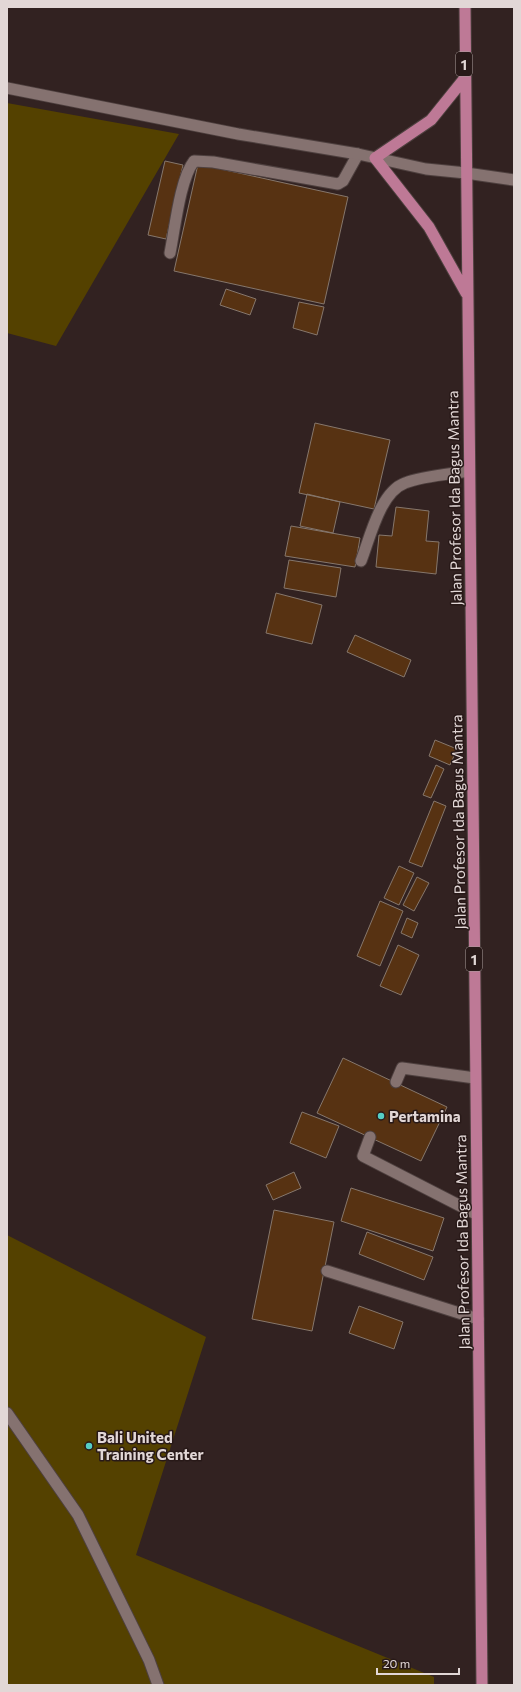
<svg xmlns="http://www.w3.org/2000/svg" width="521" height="1692" font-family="Commissioner,sans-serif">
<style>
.green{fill:#544100}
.building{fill:#573212;stroke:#86776c}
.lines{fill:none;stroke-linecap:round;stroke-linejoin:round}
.service-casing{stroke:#4e403f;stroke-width:13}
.minor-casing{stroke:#4e403f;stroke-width:13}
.tertiary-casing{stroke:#4e403f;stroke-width:13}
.trunk-casing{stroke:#4e403f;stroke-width:13}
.service{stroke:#857270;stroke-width:11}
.minor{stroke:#857270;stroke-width:11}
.tertiary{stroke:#857270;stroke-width:11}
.trunk{stroke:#be7996;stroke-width:11}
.poi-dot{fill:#55cec5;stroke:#281918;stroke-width:1.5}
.labels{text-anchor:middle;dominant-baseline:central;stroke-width:3;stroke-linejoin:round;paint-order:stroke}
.shield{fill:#281918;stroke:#aa9e9d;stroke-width:1}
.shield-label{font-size:14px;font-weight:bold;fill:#e2d7d6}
.street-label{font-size:15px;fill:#e2d7d6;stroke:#281918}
.poi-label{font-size:15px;font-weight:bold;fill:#e2d7d6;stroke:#281918;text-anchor:start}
</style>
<rect width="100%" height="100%" fill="#322221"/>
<!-- green -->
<path class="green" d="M 7,103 L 179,134 L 56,346 L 7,333 Z
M 7,1235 L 206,1337 L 136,1555 L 434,1677 L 434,1685 L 7,1685 Z"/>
<!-- building -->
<path class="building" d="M 165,161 L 183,165 L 166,239 L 148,235 Z
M 198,164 L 348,197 L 324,304 L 174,271 Z
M 226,289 L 256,299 L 250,315 L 220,305 Z
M 299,302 L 324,307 L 317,335 L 293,328 Z
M 315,423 L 390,440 L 374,509 L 299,493 Z
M 307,494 L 340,502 L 333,533 L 300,526 Z
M 396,507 L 429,511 L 426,541 L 439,542 L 436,574 L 376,567 L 379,535 L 392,536 Z
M 291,526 L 360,538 L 355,567 L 285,556 Z
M 289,560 L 341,568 L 336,597 L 284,588 Z
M 276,593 L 322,605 L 312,644 L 266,633 Z
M 355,635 L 411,660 L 404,677 L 347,652 Z
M 435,740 L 457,749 L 450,765 L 429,756 Z
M 436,765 L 444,769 L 431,798 L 423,795 Z
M 434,801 L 446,806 L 422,867 L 409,862 Z
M 399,866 L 414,873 L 399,905 L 384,898 Z
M 417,877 L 429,883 L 414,911 L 403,905 Z
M 380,901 L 403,911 L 380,966 L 357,956 Z
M 407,918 L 418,923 L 412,938 L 401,933 Z
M 398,945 L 419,955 L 401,995 L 380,986 Z
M 343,1058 L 447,1107 L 421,1161 L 317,1113 Z
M 302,1112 L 339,1126 L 326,1158 L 290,1143 Z
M 294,1172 L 301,1188 L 273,1200 L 266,1185 Z
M 351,1188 L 444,1218 L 433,1251 L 341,1221 Z
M 274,1210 L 334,1222 L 312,1331 L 252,1319 Z
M 367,1232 L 433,1257 L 424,1280 L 359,1254 Z
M 359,1306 L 403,1322 L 394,1349 L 349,1333 Z"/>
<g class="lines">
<defs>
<path id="service" d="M 170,253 C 175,228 180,179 194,161 L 213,162 L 338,184 L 343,181 L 358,154
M 396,1082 L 402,1068 L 475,1078
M 370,1137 L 363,1156 L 476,1214
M 327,1271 L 478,1319
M 7,1413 L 78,1515 L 149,1660 L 158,1685"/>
<path id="minor" d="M 7,88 L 238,134 L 358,154 L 426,169 L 466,173
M 361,561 C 370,538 380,492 405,483 C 422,476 450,474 469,471"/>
<path id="tertiary" d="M 466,173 L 514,180"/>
<path id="trunk" d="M 465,7 L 482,1685
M 464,79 L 431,120 L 375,158 L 429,227 L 466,293"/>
</defs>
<!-- service casing -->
<use href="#service" class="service-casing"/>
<!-- minor casing -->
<use href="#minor" class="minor-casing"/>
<!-- tertiary casing -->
<use href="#tertiary" class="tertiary-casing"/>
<!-- trunk casing -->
<use href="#trunk" class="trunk-casing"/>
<!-- service -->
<use href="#service" class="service"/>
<!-- minor -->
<use href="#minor" class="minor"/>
<!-- tertiary -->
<use href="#tertiary" class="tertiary"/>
<!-- trunk -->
<use href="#trunk" class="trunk"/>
</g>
<!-- markers -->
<g class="poi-dot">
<circle cx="381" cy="1116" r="4"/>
<circle cx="89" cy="1446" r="4"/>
</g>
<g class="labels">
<!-- shield labels -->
<g class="shield">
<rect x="456" y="52" width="16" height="24" rx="3"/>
<rect x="466" y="947" width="16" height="24" rx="3"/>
</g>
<g class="shield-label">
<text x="464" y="64">1</text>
<text x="474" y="959">1</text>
</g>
<!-- street labels -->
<g class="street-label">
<text transform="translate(454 498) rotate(-91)">Jalan Profesor Ida Bagus Mantra</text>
<text transform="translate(458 822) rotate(-91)">Jalan Profesor Ida Bagus Mantra</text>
<text transform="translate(462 1242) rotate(-91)">Jalan Profesor Ida Bagus Mantra</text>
</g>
<!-- poi labels -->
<g class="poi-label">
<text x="389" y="1116">Pertamina</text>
<text x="97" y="1437">Bali United<tspan x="97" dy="17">Training Center</tspan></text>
</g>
</g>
<!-- border -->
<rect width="521" height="1692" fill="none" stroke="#e2d7d6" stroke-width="16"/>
<!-- scale -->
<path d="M377 1668v6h82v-6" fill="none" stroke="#e2d7d6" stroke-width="2"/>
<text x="383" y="1668" font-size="12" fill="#e2d7d6" stroke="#281918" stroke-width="3" paint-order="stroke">20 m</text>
</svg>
